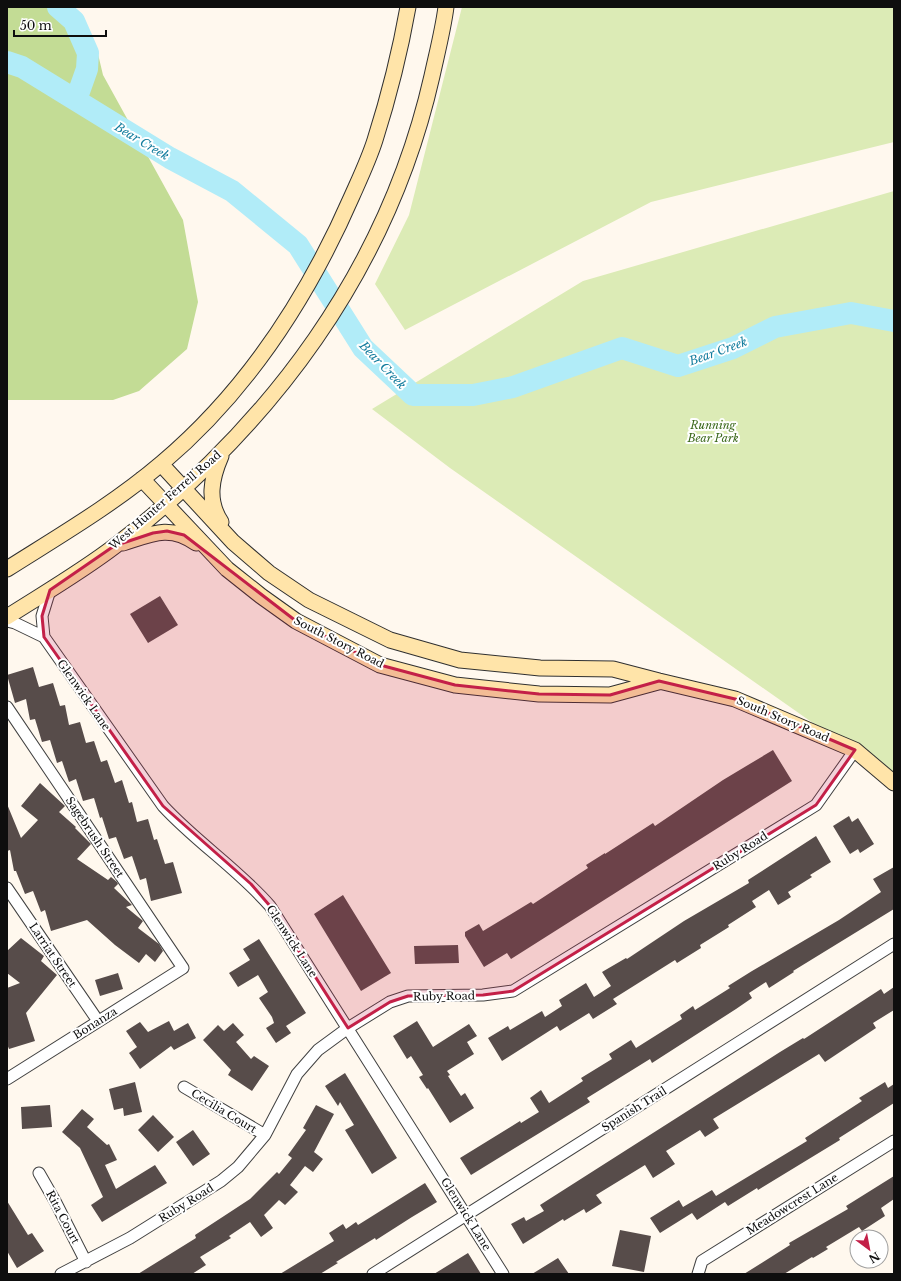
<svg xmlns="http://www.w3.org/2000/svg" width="901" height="1281" font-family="'Libre Baskerville',serif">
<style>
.green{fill:#dcebb6}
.forest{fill:#c3dc95}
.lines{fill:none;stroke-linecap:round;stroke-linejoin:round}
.river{stroke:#b1ecf8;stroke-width:22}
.building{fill:#574c4a}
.minor-casing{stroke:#414141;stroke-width:13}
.secondary-casing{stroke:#303030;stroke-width:17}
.minor{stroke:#fff;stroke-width:11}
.secondary{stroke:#ffe4a9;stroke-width:15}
.marked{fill:#c32048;fill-opacity:0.2;stroke:#c32048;stroke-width:3;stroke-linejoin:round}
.labels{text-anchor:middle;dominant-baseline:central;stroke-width:4;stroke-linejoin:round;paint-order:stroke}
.park-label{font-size:11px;font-style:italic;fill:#3b681b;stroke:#fff}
.street-label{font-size:11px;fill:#0e0e0e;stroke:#fff}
.water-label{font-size:12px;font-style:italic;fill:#127c9d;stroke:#fff}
</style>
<rect width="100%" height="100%" fill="#fff8ee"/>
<!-- green -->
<path class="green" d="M 462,7 L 894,7 L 894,142 L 651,202 L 405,330 L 375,284 L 409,215 Z
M 894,191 L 894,780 L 450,468 L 372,409 L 583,281 Z"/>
<!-- forest -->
<path class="forest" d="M 7,7 L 69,8 L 98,54 L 103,75 L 183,220 L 198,302 L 187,349 L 139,391 L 113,400 L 7,400 Z"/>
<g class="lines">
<!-- river -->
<path class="river" d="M 58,7 L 74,21 L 88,53 L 87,69 L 76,100
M 7,62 L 22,67 L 170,158 L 232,191 L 298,245 L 363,348 L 413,395 L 473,395 L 513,387 L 622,348 L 678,366 L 733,348 L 775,327 L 851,313 L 894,321"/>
</g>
<!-- building -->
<path class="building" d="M 160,596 L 178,625 L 148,643 L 130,614 Z
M 33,667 L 39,687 L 53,683 L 60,706 L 65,705 L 69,725 L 80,722 L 86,743 L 94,741 L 101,762 L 107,760 L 115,783 L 122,780 L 129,803 L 132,802 L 137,822 L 148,819 L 154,840 L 157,839 L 165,864 L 173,862 L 182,893 L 151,901 L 146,878 L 140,880 L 132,856 L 124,859 L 116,837 L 109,839 L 102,817 L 100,818 L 94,798 L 83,801 L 76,779 L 69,782 L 62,761 L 57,763 L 50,740 L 42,742 L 35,719 L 30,720 L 26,699 L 15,703 L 7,675 Z
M 773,750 L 792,781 L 511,959 L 507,953 L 484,967 L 465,936 L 465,932 L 479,924 L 483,931 L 531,902 L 533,904 L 588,868 L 586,865 L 605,853 L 605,854 L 653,823 L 655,826 L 723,780 Z
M 40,783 L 65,806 L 59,812 L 76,827 L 75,828 L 91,844 L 77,859 L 108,880 L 111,877 L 117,882 L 118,884 L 114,888 L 132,905 L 126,907 L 143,921 L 138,928 L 159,944 L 163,951 L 155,962 L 146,954 L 139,963 L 115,945 L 87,920 L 51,931 L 45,910 L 41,912 L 33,891 L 25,894 L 16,871 L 14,871 L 10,850 L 7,851 L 7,804 L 21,838 L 38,820 L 21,806 Z
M 849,816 L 852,822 L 858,818 L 874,844 L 860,853 L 858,849 L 850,854 L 833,826 Z
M 816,836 L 831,862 L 810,875 L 812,877 L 788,892 L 791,897 L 778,905 L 769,890 L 752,901 L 756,907 L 728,925 L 729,927 L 700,945 L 701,948 L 677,963 L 675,960 L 613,999 L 617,1004 L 593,1019 L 589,1013 L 560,1031 L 557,1026 L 502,1061 L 488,1038 L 508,1026 L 510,1030 L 542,1011 L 545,1017 L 562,1006 L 559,1000 L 586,983 L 594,997 L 611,986 L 602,972 L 626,958 L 627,959 L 684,921 L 749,883 L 748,880 Z
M 894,867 L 894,909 L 793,971 L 794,972 L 769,988 L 766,982 L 749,993 L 752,998 L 736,1009 L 652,1063 L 650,1059 L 587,1098 L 590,1102 L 471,1175 L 460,1158 L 520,1121 L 521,1123 L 539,1112 L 530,1098 L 541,1090 L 549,1103 L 583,1081 L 581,1078 L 612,1059 L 609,1054 L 631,1040 L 636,1048 L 682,1019 L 680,1015 L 693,1006 L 695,1010 L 730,988 L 728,986 L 752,971 L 839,920 L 881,892 L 873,879 Z
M 343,895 L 391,973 L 361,991 L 314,914 Z
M 21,938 L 44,956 L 41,961 L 57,975 L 26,1013 L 35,1041 L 9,1049 L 7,1044 L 7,988 L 20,983 L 7,973 L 7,951 Z
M 259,939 L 306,1013 L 286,1026 L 291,1033 L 276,1043 L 266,1028 L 274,1023 L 272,1017 L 259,998 L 268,992 L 258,975 L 238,987 L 229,973 L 250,960 L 243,949 Z
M 458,945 L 459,963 L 415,964 L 414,946 Z
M 118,973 L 123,989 L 100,996 L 95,980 Z
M 894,987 L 894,1010 L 873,1023 L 876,1028 L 825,1062 L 819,1054 L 713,1119 L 719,1128 L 705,1137 L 700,1130 L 666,1151 L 675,1164 L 653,1178 L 645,1165 L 596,1195 L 602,1203 L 586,1213 L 584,1209 L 564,1221 L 563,1219 L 523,1244 L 511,1224 L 524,1217 L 526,1221 L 544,1211 L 540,1205 L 780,1052 L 803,1038 L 804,1039 L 881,989 L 884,994 Z
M 169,1021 L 174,1031 L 188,1023 L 196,1038 L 174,1050 L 171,1046 L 140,1069 L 129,1053 L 137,1047 L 126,1031 L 140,1022 L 148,1032 Z
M 417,1021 L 433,1047 L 469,1024 L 477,1036 L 467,1042 L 474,1054 L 447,1071 L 450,1075 L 448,1076 L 461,1096 L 465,1093 L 474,1108 L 450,1123 L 428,1088 L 427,1089 L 419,1077 L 423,1075 L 411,1056 L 407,1059 L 393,1036 Z
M 233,1023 L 244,1035 L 236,1042 L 251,1059 L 254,1056 L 269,1066 L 252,1091 L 228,1075 L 231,1070 L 203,1040 L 218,1025 L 224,1031 Z
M 345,1073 L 397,1158 L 372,1174 L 345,1130 L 354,1125 L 340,1102 L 338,1106 L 325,1086 Z
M 135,1082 L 142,1112 L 124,1116 L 123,1108 L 114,1110 L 109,1089 Z
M 885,1082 L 888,1088 L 894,1084 L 894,1103 L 839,1138 L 840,1140 L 758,1190 L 757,1188 L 728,1206 L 725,1202 L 697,1220 L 692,1213 L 660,1233 L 650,1218 L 679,1200 L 683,1207 L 712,1190 L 716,1196 L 807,1141 L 805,1138 L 862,1101 L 859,1098 Z
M 50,1105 L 52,1127 L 22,1129 L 21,1107 Z
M 316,1105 L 334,1114 L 314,1152 L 323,1159 L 313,1172 L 305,1166 L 290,1185 L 298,1192 L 285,1205 L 279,1200 L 264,1215 L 273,1228 L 261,1237 L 250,1222 L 229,1236 L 231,1238 L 200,1257 L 206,1265 L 192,1274 L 138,1274 L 196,1238 L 195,1235 L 250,1199 L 277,1172 L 279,1174 L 292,1158 L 288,1155 L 306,1130 L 303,1128 Z
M 82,1109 L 94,1119 L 87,1127 L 107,1145 L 109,1144 L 117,1160 L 105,1165 L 116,1189 L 155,1165 L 167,1183 L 102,1222 L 91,1205 L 103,1197 L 80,1148 L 62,1132 Z
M 153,1115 L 174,1137 L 158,1152 L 138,1130 Z
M 193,1130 L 210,1154 L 193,1166 L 176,1142 Z
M 894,1176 L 894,1199 L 881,1208 L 885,1216 L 862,1231 L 859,1227 L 826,1247 L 828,1249 L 813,1258 L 812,1257 L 784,1274 L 744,1274 L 790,1245 L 789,1243 L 848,1209 L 846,1206 Z
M 425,1183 L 437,1202 L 412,1217 L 376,1240 L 375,1238 L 336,1262 L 338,1263 L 320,1274 L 280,1274 L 334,1241 L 329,1233 L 343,1224 L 346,1229 L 356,1222 L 358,1225 Z
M 7,1201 L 28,1235 L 32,1233 L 44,1251 L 17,1268 L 7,1251 Z
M 620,1230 L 651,1236 L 644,1272 L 612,1266 Z
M 468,1253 L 481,1274 L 434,1274 Z
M 558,1258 L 569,1274 L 532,1274 Z"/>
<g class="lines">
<defs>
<path id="minor" d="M 7,621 L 15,623 L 44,637 L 163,806 C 196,842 238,869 270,906 L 503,1274
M 44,637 L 42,616 L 50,590
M 7,707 L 183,968 L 7,1079
M 7,888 L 98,1021
M 184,1087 L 265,1135
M 39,1173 L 55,1201 L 86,1262
M 61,1274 L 130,1238 L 221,1181 L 238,1167 L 265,1135 L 297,1074 L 318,1050 L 348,1028 L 390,1002 L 408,996 L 483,995 L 513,991 L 816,805 L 855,750
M 373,1274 L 894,944
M 698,1274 L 702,1261 L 894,1141"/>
<path id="secondary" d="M 161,464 L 233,542 L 269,573 L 309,600 L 390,640 L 460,660 L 540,668 L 613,669 L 659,681 L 735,699 L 855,750 L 894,783
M 142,479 L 227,569 L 261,596 L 296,621 L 380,665 L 455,685 L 539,694 L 610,695 L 658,682
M 221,522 C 207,501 211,479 221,456
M 123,543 C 151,534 170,524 196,543
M 7,569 C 59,536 114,504 162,463 C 246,392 308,297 352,196 C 360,178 369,159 375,140 C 389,96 400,52 408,7
M 7,617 C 43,594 81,572 115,546 C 271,426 388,270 432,76 C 437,53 443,30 446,7"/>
</defs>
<!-- minor casing -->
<use href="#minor" class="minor-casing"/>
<!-- secondary casing -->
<use href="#secondary" class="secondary-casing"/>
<!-- minor -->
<use href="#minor" class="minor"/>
<!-- secondary -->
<use href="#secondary" class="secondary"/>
</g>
<!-- marked area -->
<path class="marked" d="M 167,531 L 184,535 L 296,621 L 380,665 L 455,685 L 539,694 L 610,695 L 659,681 L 735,699 L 855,750 L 816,805 L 513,991 L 483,995 L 408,996 L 390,1002 L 348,1028 L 270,906 L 251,884 L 163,806 L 44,637 L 42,616 L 50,590 L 114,546 L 153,533 Z"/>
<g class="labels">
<!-- park labels -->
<g class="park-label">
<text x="713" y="425">Running<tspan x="713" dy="13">Bear Park</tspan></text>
</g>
<!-- street labels -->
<g class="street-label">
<text transform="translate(165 500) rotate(-41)">West Hunter Ferrell Road</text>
<text transform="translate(339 642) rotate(27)">South Story Road</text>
<text transform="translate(84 695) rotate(55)">Glenwick Lane</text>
<text transform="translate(783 719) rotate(23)">South Story Road</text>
<text transform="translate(95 837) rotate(56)">Sagebrush Street</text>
<text transform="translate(740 851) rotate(-32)">Ruby Road</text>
<text transform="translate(292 941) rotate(57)">Glenwick Lane</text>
<text transform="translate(53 955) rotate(56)">Larriat Street</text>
<text transform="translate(444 996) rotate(-1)">Ruby Road</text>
<text transform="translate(95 1023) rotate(-32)">Bonanza</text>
<text transform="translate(634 1109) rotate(-32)">Spanish Trail</text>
<text transform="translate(224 1111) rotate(31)">Cecilia Court</text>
<text transform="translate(186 1203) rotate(-32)">Ruby Road</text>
<text transform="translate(792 1204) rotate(-32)">Meadowcrest Lane</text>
<text transform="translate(466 1214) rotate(58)">Glenwick Lane</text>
<text transform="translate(63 1217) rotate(62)">Rita Court</text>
</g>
<!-- water labels -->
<g class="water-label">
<text transform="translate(142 141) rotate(31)">Bear Creek</text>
<text transform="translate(718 351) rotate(-20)">Bear Creek</text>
<text transform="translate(383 365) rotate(46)">Bear Creek</text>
</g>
</g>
<!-- border -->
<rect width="901" height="1281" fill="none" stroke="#0e0e0e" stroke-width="16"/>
<!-- north arrow -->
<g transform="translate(869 1249) rotate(148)"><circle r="19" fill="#ffffff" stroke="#9f9f9f"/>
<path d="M0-3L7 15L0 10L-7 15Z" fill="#c32048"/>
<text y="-6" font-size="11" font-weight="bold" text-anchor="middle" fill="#0e0e0e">N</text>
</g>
<!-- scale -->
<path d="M14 30v6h92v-6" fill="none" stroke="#0e0e0e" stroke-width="2"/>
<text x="20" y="30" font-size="12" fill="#0e0e0e" stroke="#ffffff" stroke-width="3" paint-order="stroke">50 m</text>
</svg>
